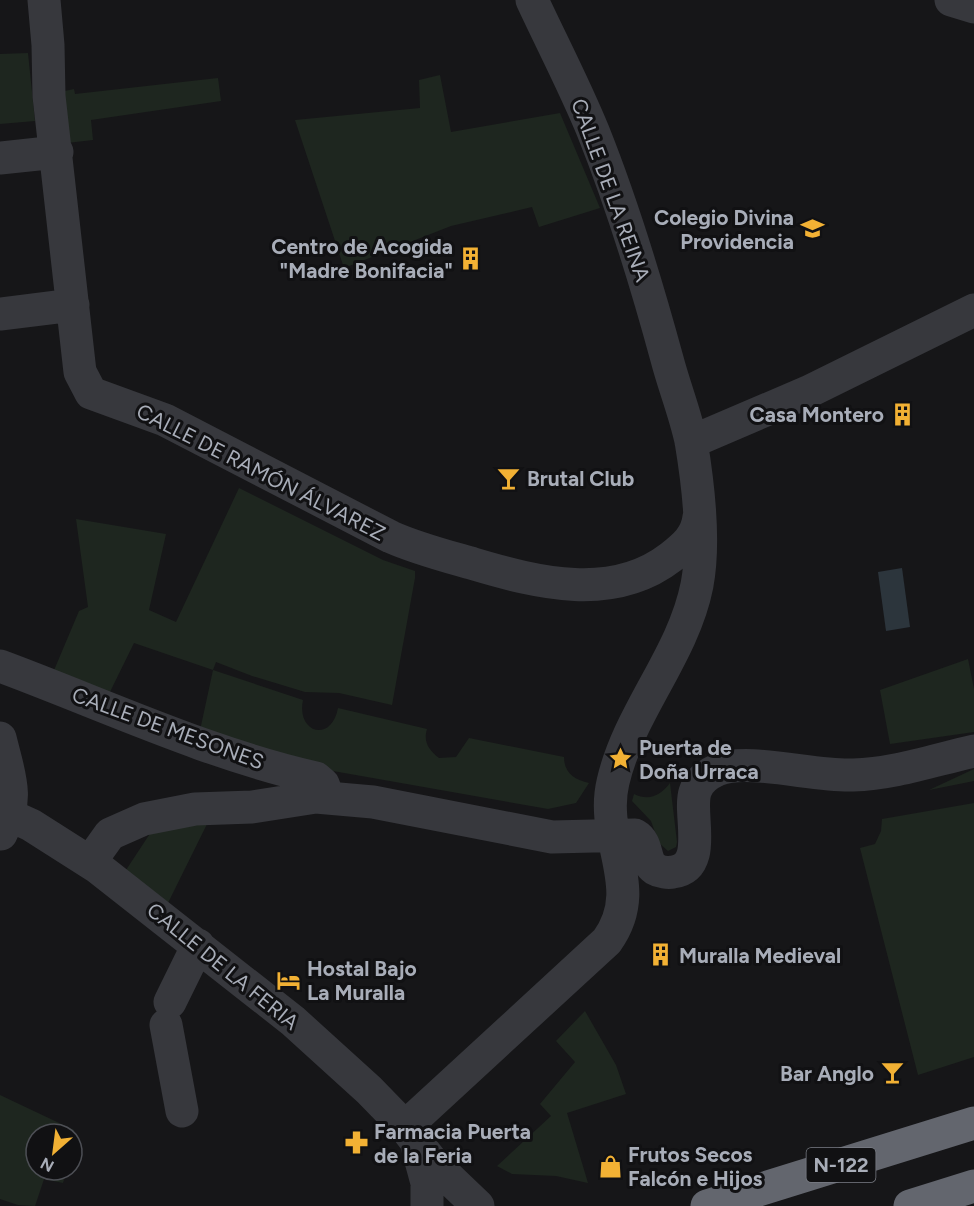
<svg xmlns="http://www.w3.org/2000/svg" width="974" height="1206" font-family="Figtree,sans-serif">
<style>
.green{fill:#1e261f}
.water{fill:#2c353c}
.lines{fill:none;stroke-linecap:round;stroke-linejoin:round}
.street{stroke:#37383d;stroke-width:33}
.highway{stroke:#63666e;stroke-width:33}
.labels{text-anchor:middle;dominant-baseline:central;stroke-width:6;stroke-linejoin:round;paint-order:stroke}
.shield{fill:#111113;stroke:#7b7e86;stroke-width:1.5}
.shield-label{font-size:20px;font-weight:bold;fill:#a8adb8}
.street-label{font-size:21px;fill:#a8adb8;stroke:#111113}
.poi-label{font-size:21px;font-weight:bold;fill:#a8adb8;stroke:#111113;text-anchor:start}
</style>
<rect width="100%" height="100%" fill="#161618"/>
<!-- green -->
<path class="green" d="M 28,53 L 35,121 L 0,124 L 0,54 Z
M 440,75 L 451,132 L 560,113 L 600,208 L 539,227 L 532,207 L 451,226 L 344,268 L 295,120 L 420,108 L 419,80 Z
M 218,78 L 221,101 L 91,120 L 93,140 L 67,143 L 60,92 L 74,89 L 75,94 Z
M 239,488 L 383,560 L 415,571 L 415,578 L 392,705 L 339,693 L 305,692 L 252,676 L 216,662 L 213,670 L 303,700 C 296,732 331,744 338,708 L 427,729 C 423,742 429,750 439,758 L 456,757 L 469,738 L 564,757 C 564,773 575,780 589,783 L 576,803 L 548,809 L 316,768 L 199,735 L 213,670 L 134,643 L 108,696 L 52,675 L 79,611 L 88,607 L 76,519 L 166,534 L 149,610 L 176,622 Z
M 968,659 L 974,689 L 974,732 L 890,744 L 880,690 Z
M 974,769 L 974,781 L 929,790 Z
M 670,783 L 677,842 L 676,847 L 668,851 L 659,843 L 651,821 L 632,801 L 634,794 C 649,801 660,796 670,783 Z
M 974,803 L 974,1057 L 918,1075 L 860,848 L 875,844 L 881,831 L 882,819 Z
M 209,820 L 168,903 L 126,870 L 151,832 Z
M 585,1011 L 616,1065 L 626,1094 L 567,1113 L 588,1183 L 556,1176 L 512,1174 L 497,1166 L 551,1116 L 540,1104 L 575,1062 L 556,1041 Z
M 0,1095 L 74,1130 L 72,1143 L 72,1134 L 36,1134 L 36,1170 L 67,1170 L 63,1183 L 44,1179 L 35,1206 L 18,1205 L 0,1199 Z"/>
<!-- water -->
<path class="water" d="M 902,568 L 910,627 L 886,631 L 878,572 Z"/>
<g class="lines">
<!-- street -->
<path class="street" d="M 44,0 L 48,45 L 49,96 L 80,372 L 91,393 L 165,420 L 391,537 C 418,549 446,556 474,564 C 538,583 613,602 671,557 C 685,546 697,536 699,517
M 951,0 L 974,7
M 0,158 L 57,152
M 0,314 L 73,305
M 691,442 L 808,392 L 974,310
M 0,666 C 105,705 206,753 316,778 L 323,784 L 328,797
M 0,738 C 9,775 20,798 1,834
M 0,811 L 31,825 L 97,867 L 293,1021 L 369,1090 L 405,1127 L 433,1163 L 478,1206
M 90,862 L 110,834 L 144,819 L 195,809 L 252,807 L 316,797 L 373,802 L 552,837 L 635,835 C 649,843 643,861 655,869 C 660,872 668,873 673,872 C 709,867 688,815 695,792 C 698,781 706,775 717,770 C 747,757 816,777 853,775 C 894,774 934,760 974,751
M 170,1002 L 198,945
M 166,1025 L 182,1111
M 405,1127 L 607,941 C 646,887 599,841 613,782 C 629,712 683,656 697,585 C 705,543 698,483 691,441 C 685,413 674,386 667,359 C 646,282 623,206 593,131 C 575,87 552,43 532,0
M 417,1146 L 427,1183 L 427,1206"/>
<!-- highway -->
<path class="highway" d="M 707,1206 L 974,1123
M 910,1206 L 974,1186"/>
</g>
<!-- icons -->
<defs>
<symbol id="school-bare" viewBox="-9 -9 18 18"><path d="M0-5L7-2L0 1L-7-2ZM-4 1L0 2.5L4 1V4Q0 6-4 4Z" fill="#f2b134" stroke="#111113" stroke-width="2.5" paint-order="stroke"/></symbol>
<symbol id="building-bare" viewBox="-9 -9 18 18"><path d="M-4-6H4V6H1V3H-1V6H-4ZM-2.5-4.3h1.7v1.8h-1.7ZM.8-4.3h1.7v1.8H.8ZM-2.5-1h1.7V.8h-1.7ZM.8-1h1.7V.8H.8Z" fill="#f2b134" stroke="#111113" stroke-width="2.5" paint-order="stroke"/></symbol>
<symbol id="bar-bare" viewBox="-9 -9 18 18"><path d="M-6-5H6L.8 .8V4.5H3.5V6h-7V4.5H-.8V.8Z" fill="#f2b134" stroke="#111113" stroke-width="2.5" paint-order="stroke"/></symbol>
<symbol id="sight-bare" viewBox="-9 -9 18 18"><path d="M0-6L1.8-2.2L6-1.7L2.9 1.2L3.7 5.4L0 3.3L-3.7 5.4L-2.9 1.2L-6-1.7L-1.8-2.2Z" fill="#f2b134" stroke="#111113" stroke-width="2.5" paint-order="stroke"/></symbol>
<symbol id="hotel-bare" viewBox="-9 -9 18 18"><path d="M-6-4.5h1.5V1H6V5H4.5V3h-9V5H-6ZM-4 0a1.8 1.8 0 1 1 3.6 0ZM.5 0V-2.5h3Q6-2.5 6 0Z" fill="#f2b134" stroke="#111113" stroke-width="2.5" paint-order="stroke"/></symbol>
<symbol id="pharmacy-bare" viewBox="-9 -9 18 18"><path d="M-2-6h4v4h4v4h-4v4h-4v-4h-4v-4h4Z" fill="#f2b134" stroke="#111113" stroke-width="2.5" paint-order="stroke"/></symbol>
<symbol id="shop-bare" viewBox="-9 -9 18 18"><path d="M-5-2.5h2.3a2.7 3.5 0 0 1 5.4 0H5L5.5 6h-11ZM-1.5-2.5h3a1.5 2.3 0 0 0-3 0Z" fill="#f2b134" stroke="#111113" stroke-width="2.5" paint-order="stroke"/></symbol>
</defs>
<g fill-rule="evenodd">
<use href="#school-bare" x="796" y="212" width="33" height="33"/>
<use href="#building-bare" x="454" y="242" width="33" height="33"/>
<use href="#building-bare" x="886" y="398" width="33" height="33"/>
<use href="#bar-bare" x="492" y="462" width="33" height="33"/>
<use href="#sight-bare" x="604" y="742" width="33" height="33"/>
<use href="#building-bare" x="644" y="938" width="33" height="33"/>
<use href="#hotel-bare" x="272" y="964" width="33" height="33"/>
<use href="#bar-bare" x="876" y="1056" width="33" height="33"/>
<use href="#pharmacy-bare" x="340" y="1126" width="33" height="33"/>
<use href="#shop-bare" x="594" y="1150" width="33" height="33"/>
</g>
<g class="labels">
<!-- shield labels -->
<rect class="shield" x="806.5" y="1148" width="69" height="34" rx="4.5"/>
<g class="shield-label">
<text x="841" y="1165">N-122</text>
</g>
<!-- street labels -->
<g class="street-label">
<text transform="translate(611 190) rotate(70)">CALLE DE LA REINA</text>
<text transform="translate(261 472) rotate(27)">CALLE DE RAMÓN ÁLVAREZ</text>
<text transform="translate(168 728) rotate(20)">CALLE DE MESONES</text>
<text transform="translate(223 966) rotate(39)">CALLE DE LA FERIA</text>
</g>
<!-- poi labels -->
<g class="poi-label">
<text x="794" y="217" text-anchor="end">Colegio Divina<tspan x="794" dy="24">Providencia</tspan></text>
<text x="453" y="246" text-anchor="end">Centro de Acogida<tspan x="453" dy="24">"Madre Bonifacia"</tspan></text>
<text x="884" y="414" text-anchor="end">Casa Montero</text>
<text x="527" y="478">Brutal Club</text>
<text x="639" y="747">Puerta de<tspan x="639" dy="24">Doña Urraca</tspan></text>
<text x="679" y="955">Muralla Medieval</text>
<text x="307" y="968">Hostal Bajo<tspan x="307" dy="24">La Muralla</tspan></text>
<text x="874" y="1073" text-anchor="end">Bar Anglo</text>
<text x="374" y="1131">Farmacia Puerta<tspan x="374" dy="24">de la Feria</tspan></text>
<text x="628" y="1154">Frutos Secos<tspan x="628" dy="24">Falcón e Hijos</tspan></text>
</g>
</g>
<!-- north arrow -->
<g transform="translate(54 1152) rotate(208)"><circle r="28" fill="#111113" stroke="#4d4f55" stroke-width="1.5"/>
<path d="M0-4.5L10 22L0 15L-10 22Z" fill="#f2b134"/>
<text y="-9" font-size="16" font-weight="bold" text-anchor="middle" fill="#a8adb8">N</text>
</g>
</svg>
